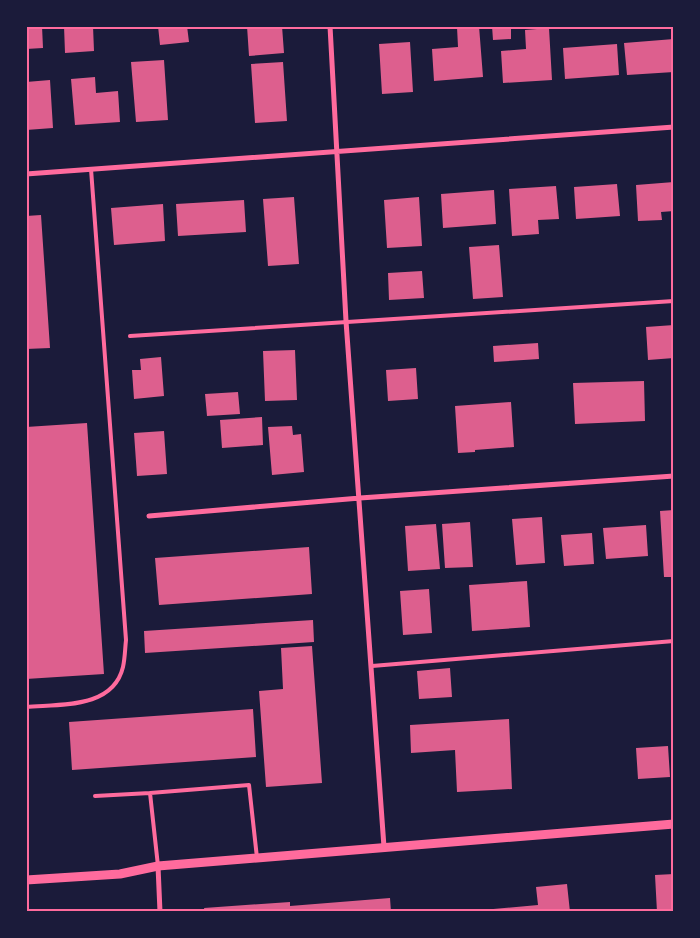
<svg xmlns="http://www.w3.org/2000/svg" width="700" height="938" font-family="Poppins,sans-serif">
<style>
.building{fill:#dd5f8e}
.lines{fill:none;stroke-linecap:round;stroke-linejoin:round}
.service{stroke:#ff6b9d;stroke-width:4}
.minor{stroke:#ff6b9d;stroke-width:5}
.tertiary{stroke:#ff6b9d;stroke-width:9}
.neatline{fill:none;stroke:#ff6b9d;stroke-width:2}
</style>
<rect width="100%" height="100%" fill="#1b1b3a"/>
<!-- building -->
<path class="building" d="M 26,26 L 42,26 L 43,48 L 26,49 Z
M 64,26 L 93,26 L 94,51 L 65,53 Z
M 158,26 L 187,26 L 189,42 L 160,45 Z
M 247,26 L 282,26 L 284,53 L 249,56 Z
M 468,26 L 479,26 L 483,77 L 434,81 L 432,49 L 458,47 L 457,27 Z
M 492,26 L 511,26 L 511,39 L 493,40 Z
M 549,28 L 552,80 L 503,83 L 501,51 L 526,49 L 525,30 Z
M 674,39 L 674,72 L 627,75 L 624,43 Z
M 410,42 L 413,92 L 382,94 L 379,44 Z
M 617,44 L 619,75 L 565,79 L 563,48 Z
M 164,60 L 168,120 L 136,122 L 131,62 Z
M 283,62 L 287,121 L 255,123 L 251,64 Z
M 95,77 L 96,93 L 118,91 L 120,122 L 75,125 L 71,79 Z
M 50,80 L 53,128 L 26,130 L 26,82 Z
M 674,182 L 674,211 L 661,212 L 662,220 L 638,221 L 636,185 Z
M 617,184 L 620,216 L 576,219 L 574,187 Z
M 556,186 L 559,219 L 538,220 L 539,234 L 512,236 L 509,189 Z
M 494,190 L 496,224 L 443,228 L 441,194 Z
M 294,197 L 299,264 L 268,266 L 263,199 Z
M 419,197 L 422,246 L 387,248 L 384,200 Z
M 244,200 L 246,232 L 178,236 L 176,204 Z
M 163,204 L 165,241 L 114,245 L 111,208 Z
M 41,215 L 50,348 L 26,349 L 26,216 Z
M 499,245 L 503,297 L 473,299 L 469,247 Z
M 422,271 L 424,298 L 389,300 L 388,273 Z
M 674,325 L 674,358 L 648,360 L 646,327 Z
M 538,343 L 539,359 L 494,362 L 493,346 Z
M 295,350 L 297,400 L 265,401 L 263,351 Z
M 161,357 L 164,396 L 134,399 L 132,370 L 141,370 L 140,359 Z
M 416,368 L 418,399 L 388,401 L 386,370 Z
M 644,381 L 645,421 L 575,424 L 573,383 Z
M 238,392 L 240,414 L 207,416 L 205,394 Z
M 511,402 L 514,447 L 475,450 L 475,452 L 458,453 L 455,406 Z
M 262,417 L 263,445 L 222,448 L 220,420 Z
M 87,423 L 104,674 L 26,679 L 26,427 Z
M 292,426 L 293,435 L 301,434 L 304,472 L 272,475 L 268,427 Z
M 164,431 L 167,474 L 137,476 L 134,433 Z
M 674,510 L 674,577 L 664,577 L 660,511 Z
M 542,517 L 545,563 L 516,565 L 512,519 Z
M 470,522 L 473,567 L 445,568 L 442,524 Z
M 436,524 L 440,569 L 408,571 L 405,526 Z
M 646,525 L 648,556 L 606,559 L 603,528 Z
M 592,533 L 594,564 L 564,566 L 561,535 Z
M 309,547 L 312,594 L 159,605 L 155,558 Z
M 527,581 L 530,627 L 472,631 L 469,585 Z
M 429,589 L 432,633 L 403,635 L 400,591 Z
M 313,620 L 314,642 L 145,653 L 144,631 Z
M 312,646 L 322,783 L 266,787 L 259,691 L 283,689 L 281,648 Z
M 450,668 L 452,697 L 419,699 L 417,671 Z
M 253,709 L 256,757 L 72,770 L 69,722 Z
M 509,719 L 512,789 L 457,792 L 455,750 L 411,753 L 410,725 Z
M 668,746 L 670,777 L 638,779 L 636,748 Z
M 674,874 L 674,912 L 657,912 L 655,875 Z
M 567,884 L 570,912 L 482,912 L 482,910 L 538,905 L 536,887 Z
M 390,898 L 391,912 L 205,912 L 204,908 L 290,902 L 290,906 Z"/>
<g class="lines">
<!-- service -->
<path class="service" d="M 130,336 L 674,301
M 372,666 L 674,641
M 26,707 C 60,704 113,709 123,667 C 125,658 125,649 126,640 L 91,169
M 150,793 L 249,785 L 257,858
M 95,796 L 150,793 L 158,866"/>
<!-- minor -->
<path class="minor" d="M 330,26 L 346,321 L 384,847
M 26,174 L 674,127
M 149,516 L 360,498 L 674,476
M 158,866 L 160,912"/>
<!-- tertiary -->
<path class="tertiary" d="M 26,880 L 120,874 L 158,866 L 674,824"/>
</g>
<!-- border -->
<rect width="700" height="938" fill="none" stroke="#1b1b3a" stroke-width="55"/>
<rect x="28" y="28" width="644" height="882" class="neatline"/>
</svg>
